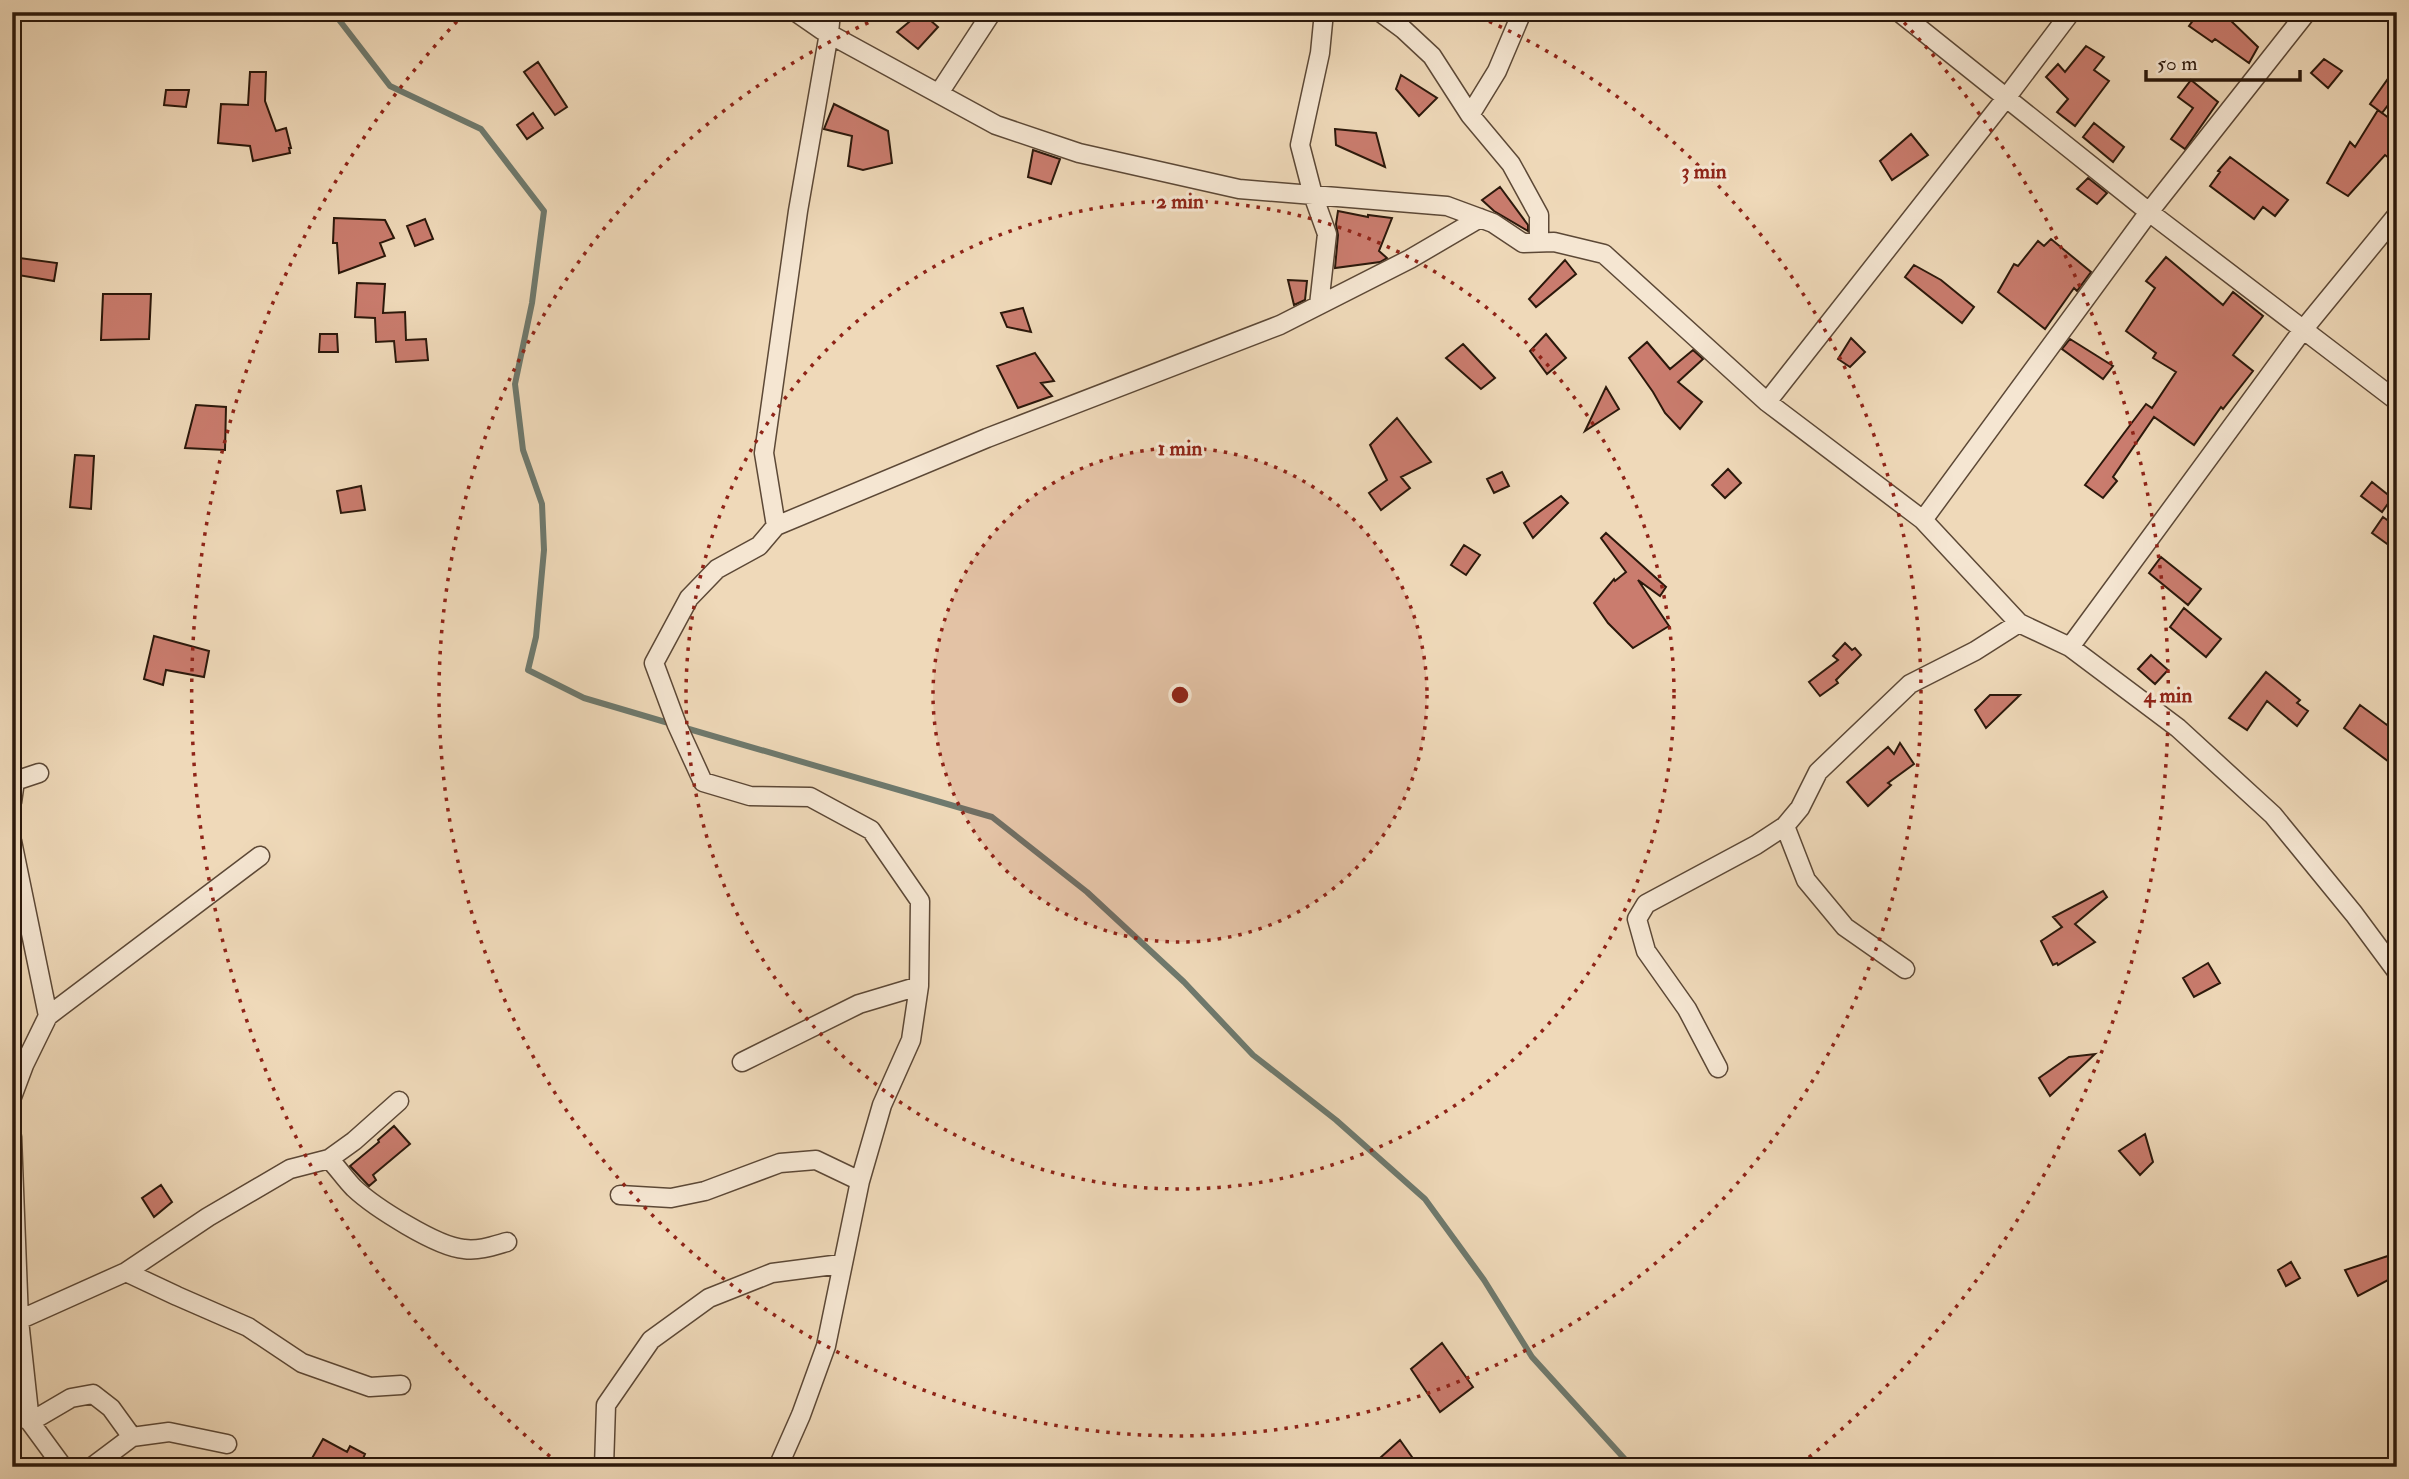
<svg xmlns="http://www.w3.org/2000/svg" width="2409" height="1479" font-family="'IM FELL Double Pica',serif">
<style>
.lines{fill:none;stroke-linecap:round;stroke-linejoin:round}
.stream{stroke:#6e796d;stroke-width:6}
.building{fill:#ca7c6e;stroke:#2b180b;stroke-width:2}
.minor-casing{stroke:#5c4836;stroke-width:21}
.minor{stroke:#f5e6d2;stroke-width:18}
.ring{fill:none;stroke:#8f2418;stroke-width:3.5;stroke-dasharray:3.5 7}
.centre{fill:#8f2418;stroke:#f5e6d2;stroke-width:3.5}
.ring-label{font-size:21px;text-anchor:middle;font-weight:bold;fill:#8f2418;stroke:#f5e6d2;stroke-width:6;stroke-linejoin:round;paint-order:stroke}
</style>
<rect width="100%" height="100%" fill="#efd9b9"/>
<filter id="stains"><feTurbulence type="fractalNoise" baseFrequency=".00286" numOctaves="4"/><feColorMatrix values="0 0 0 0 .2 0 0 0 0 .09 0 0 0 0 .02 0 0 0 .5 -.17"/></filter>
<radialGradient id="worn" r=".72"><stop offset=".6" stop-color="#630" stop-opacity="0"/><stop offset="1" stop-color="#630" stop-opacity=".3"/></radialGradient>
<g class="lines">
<!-- stream -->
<path class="stream" d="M 333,12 L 390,86 L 481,129 L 544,211 L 532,303 L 515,384 L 523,450 L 542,504 L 544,550 L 536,637 L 528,670 L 584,698 L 672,724
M 682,727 L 992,817 L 1087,892 L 1184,982 L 1253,1055 L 1336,1120 L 1425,1199 L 1484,1280 L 1532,1357 L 1632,1467"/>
</g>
<!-- building -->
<path class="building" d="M 921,12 L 938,27 L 918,49 L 897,32 Z
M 2199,12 L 2234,12 L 2229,19 L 2258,47 L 2249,63 L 2215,39 L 2212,42 L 2189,26 Z
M 2086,46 L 2104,57 L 2094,70 L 2109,81 L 2075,126 L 2057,112 L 2068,99 L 2046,77 L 2058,64 L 2065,72 Z
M 2324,59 L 2342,71 L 2328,88 L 2311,73 Z
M 538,62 L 567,107 L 555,115 L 524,72 Z
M 2397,66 L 2397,93 L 2382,113 L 2370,104 Z
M 250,72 L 266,72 L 265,101 L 276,131 L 286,128 L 291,148 L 289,148 L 290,153 L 253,161 L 250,146 L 218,143 L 221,104 L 248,105 Z
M 1401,75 L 1437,98 L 1419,116 L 1396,89 Z
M 2191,80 L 2218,102 L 2185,149 L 2171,139 L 2193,108 L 2178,97 Z
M 166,90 L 189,90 L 186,107 L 164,105 Z
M 834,104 L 888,131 L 892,163 L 863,170 L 848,166 L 852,136 L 824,129 Z
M 2378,110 L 2397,124 L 2397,164 L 2385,155 L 2348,196 L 2327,183 L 2350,142 L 2355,147 Z
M 533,113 L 543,128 L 527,139 L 517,125 Z
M 2094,123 L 2124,147 L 2113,162 L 2083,137 Z
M 1335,129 L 1376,133 L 1385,167 L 1336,145 Z
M 1911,134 L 1928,155 L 1892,180 L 1880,161 Z
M 1033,150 L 1060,159 L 1051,184 L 1028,177 Z
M 2230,157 L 2288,200 L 2275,216 L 2263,207 L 2254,219 L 2210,186 L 2220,172 L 2218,171 Z
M 2088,178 L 2107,193 L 2097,204 L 2077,189 Z
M 1500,187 L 1528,225 L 1528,231 L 1494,211 L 1482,200 Z
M 1338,211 L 1368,217 L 1368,215 L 1392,218 L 1379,251 L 1387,258 L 1380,262 L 1335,268 L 1338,235 L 1336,224 Z
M 334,218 L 385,220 L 394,238 L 380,243 L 385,256 L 339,273 L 337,243 L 333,243 Z
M 425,219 L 433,239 L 415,246 L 407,226 Z
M 2051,239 L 2091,272 L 2077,291 L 2074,288 L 2045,329 L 1998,292 L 2014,264 L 2018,266 L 2038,241 L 2044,246 Z
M 12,257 L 57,263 L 54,281 L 12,274 Z
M 2166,257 L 2223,305 L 2233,292 L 2263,316 L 2233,355 L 2253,371 L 2223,409 L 2221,407 L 2194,445 L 2154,417 L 2113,477 L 2117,481 L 2103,498 L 2085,485 L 2146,404 L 2152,408 L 2176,372 L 2153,358 L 2156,353 L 2126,331 L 2155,288 L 2146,281 Z
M 1565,260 L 1576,274 L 1536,307 L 1529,299 Z
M 1914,265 L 1941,280 L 1974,307 L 1962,323 L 1905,277 Z
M 1288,280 L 1307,281 L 1305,300 L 1294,305 Z
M 357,283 L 385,284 L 383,313 L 405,312 L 406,340 L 426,339 L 428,360 L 396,362 L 394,341 L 376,342 L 375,318 L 355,317 Z
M 103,294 L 151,294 L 149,339 L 101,340 Z
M 1023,308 L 1031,332 L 1007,327 L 1001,313 Z
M 320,334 L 337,334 L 338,352 L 319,352 Z
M 1546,334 L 1566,358 L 1547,374 L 1530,351 Z
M 1851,338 L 1865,352 L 1850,367 L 1838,359 Z
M 2070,339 L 2113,366 L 2103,379 L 2062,349 Z
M 1647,342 L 1670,369 L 1693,350 L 1703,359 L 1678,382 L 1702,402 L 1680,429 L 1665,413 L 1653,392 L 1629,358 Z
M 1463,344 L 1495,378 L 1481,389 L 1446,358 Z
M 1035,353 L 1054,381 L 1041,383 L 1052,396 L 1018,408 L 997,366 Z
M 1606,387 L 1619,409 L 1585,431 Z
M 196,405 L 226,407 L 225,450 L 185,448 Z
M 1397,418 L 1431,462 L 1401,477 L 1410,488 L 1381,510 L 1369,493 L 1387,480 L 1370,445 Z
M 75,455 L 94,456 L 91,509 L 70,507 Z
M 1728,469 L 1741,483 L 1725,498 L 1712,485 Z
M 1502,472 L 1509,486 L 1494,493 L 1487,479 Z
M 2372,482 L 2392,498 L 2382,512 L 2361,496 Z
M 361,486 L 365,510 L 341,513 L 337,491 Z
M 1561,496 L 1568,503 L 1533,538 L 1524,523 Z
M 2383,517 L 2397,527 L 2397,551 L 2372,533 Z
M 1606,533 L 1666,587 L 1660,596 L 1638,580 L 1669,626 L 1633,648 L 1608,623 L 1594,603 L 1614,579 L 1615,581 L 1626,572 L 1601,538 Z
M 1464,545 L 1480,555 L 1466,575 L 1451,565 Z
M 2161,557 L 2201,589 L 2188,605 L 2149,573 Z
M 2184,608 L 2221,639 L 2206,657 L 2170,627 Z
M 154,636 L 209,651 L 204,677 L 166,670 L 163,685 L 144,679 Z
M 1845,643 L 1852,650 L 1855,648 L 1861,655 L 1836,680 L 1838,683 L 1820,696 L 1809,682 L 1838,660 L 1833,656 Z
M 2151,655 L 2168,670 L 2155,684 L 2138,669 Z
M 2266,672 L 2300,700 L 2297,703 L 2308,711 L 2297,726 L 2267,701 L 2247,730 L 2229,718 Z
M 1990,695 L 2020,695 L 1986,728 L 1975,710 Z
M 2360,705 L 2387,725 L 2397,714 L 2397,768 L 2344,728 Z
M 1900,743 L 1914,764 L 1888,783 L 1891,785 L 1868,806 L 1847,782 L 1888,747 L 1894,754 Z
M 2103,891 L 2107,897 L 2075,924 L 2095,942 L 2058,965 L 2057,963 L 2053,965 L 2041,941 L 2062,927 L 2053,917 Z
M 2208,963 L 2220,983 L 2194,997 L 2183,978 Z
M 2095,1054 L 2050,1096 L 2039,1078 L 2069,1057 Z
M 394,1126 L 410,1144 L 373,1175 L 376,1180 L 369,1186 L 350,1166 L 379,1142 L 378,1140 Z
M 2145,1134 L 2153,1162 L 2140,1175 L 2119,1151 Z
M 161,1185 L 172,1202 L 154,1217 L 142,1198 Z
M 2397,1253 L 2397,1270 L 2390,1273 L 2392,1278 L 2358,1296 L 2345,1270 Z
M 2291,1262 L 2300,1278 L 2286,1286 L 2278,1270 Z
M 1442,1343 L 1473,1387 L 1440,1412 L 1411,1369 Z
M 323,1439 L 347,1452 L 350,1446 L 365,1454 L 362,1461 L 372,1467 L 307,1467 Z
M 1400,1440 L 1419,1467 L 1370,1467 Z"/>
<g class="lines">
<defs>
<path id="minor" d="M 796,12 L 822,30 L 996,125 L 1079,153 L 1239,189 L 1447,206 L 1493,223 L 1523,243 L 1554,242 L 1604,254 L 1767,402 L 1923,520 L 2149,212 L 2307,12
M 831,12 L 829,33 L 798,211 L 764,453 L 776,526 L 987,438 L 1280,325 L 1410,259 L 1480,218
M 1380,12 L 1403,29 L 1432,56 L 1470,115
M 1522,12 L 1497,71 L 1470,115 L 1511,164 L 1539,215 L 1539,242
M 1899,12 L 2149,212 L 2397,401
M 939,93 L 992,12
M 1319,305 L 1327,234 L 1313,195 L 1300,145 L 1320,53 L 1324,12
M 1767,402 L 2006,98 L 2071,12
M 1923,520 L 2019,623 L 2070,647 L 2178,728 L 2273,815 L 2354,914 L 2397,972
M 776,526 L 759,546 L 717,569 L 689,598 L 654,663 L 677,725 L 703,782 L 750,796 L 810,797 L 871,830 L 920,901 L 919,986 L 911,1040 L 882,1105 L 860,1181 L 826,1346 L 801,1415 L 778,1467
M 2070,647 L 2302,331 L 2397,215
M 12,802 L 15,781 L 39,773
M 1785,826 L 1806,880 L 1845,927 L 1905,969
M 12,841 L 48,1016
M 742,1062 L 859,1004 L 919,986
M 1718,1068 L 1687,1009 L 1646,951 L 1637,919 L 1646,904 L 1756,845 L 1785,826 L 1800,808 L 1818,772 L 1910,684 L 1975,651 L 2019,623
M 12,1097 L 24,1065 L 48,1016 L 260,856
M 12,1137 L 19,1320 L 30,1422 L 71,1398 L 93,1394 L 111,1408 L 132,1437
M 329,1159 C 338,1168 345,1179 354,1188 C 374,1207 437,1247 464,1249 C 479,1251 493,1246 507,1242
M 620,1195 L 671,1198 L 705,1191 L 780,1163 L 816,1160 L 860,1181
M 126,1272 L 177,1296 L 248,1327 L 302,1363 L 370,1387 L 401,1385
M 12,1321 L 19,1320 L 126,1272 L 208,1217 L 290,1169 L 329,1159 L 354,1141 L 399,1101
M 12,1409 L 30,1422 L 63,1467
M 92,1467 L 132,1437 L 169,1432 L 227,1444
M 604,1467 L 606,1405 L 651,1340 L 709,1298 L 772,1273 L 841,1264"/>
</defs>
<!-- minor casing -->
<use href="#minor" class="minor-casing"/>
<!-- minor -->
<use href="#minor" class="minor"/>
</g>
<!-- distance rings -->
<circle cx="1180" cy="695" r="247" fill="#8f2418" fill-opacity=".12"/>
<g class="ring">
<circle cx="1180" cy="695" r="247"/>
<circle cx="1180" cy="695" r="494"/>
<path d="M1470 13A741 741 0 1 1 890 13"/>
<path d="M558 1463A988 988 0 0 1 463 15M1897 15A988 988 0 0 1 1802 1463"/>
</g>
<circle cx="1180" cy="695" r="10" class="centre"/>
<g class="ring-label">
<text x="1704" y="178">3 min</text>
<text x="1180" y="208">2 min</text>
<text x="1180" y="455">1 min</text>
<text x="2168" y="702">4 min</text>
</g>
<!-- margin -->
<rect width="2409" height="1479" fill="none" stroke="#efd9b9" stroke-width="42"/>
<rect x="14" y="14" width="2381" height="1451" fill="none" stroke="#2b180b" stroke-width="3.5"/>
<rect x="21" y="21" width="2367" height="1437" fill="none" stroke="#2b180b" stroke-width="2"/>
<!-- scale -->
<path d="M2146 70v10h154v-10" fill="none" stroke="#2b180b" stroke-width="3.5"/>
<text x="2157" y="70" font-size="21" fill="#2b180b" stroke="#f5e6d2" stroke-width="5" paint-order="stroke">50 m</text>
<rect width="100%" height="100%" filter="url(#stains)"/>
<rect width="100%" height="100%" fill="url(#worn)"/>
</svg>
